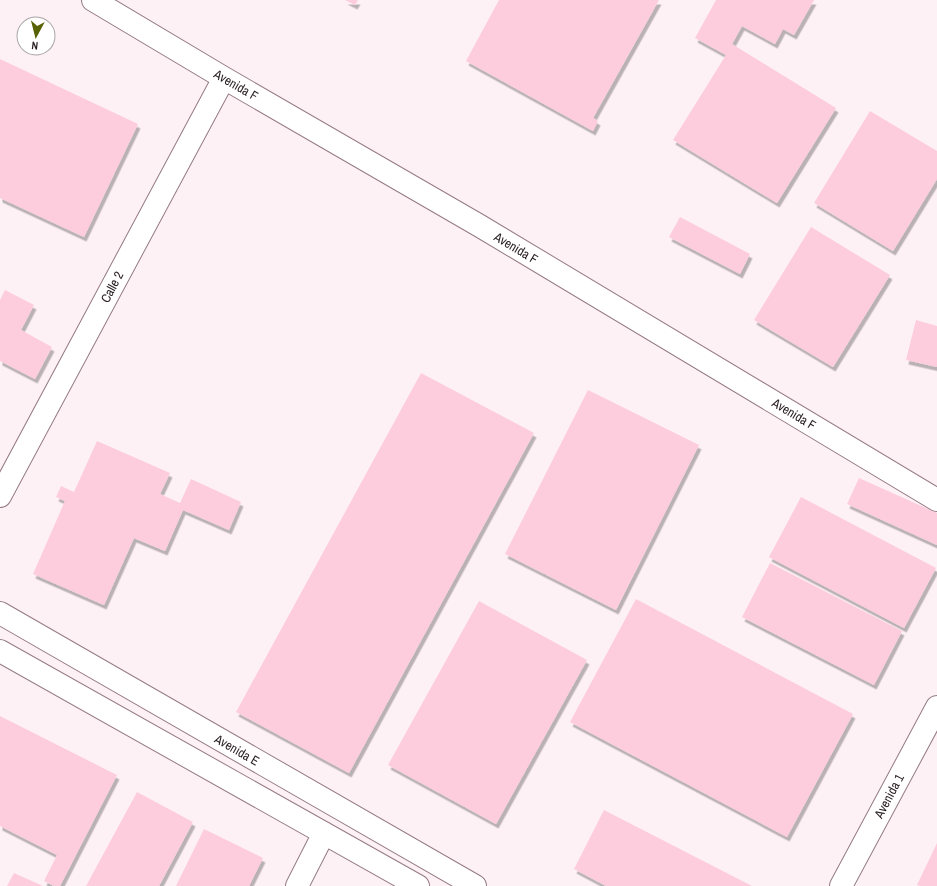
<svg xmlns="http://www.w3.org/2000/svg" width="937" height="886" font-family="'Archivo Narrow',sans-serif">
<style>
.building{fill:#fdcddd;filter:url(#shadow)}
.lines{fill:none;stroke-linecap:round;stroke-linejoin:round}
.minor-casing{stroke:#957a83;stroke-width:24}
.minor{stroke:#fff;stroke-width:22}
.labels{text-anchor:middle;dominant-baseline:central;stroke-width:3;stroke-linejoin:round;paint-order:stroke}
.street-label{font-size:13px;fill:#291e22;stroke:#fff}
</style>
<defs>
<filter id="shadow"><feDropShadow dx="2.5" dy="4.5" stdDeviation="0" flood-color="#0004"/></filter>
</defs>
<rect width="100%" height="100%" fill="#fef1f5"/>
<!-- building -->
<path class="building" d="M 345,0 L 358,0 L 355,5 Z
M 499,0 L 659,0 L 593,118 L 598,121 L 593,131 L 466,61 Z
M 716,0 L 814,0 L 794,35 L 783,29 L 775,44 L 742,26 L 732,44 L 836,108 L 777,203 L 673,140 L 726,55 L 695,38 Z
M 0,59 L 138,124 L 84,237 L 0,198 Z
M 870,111 L 937,151 L 937,179 L 893,251 L 814,203 Z
M 680,217 L 750,254 L 740,274 L 669,237 Z
M 811,227 L 890,275 L 833,367 L 754,320 Z
M 5,290 L 34,305 L 21,330 L 52,347 L 35,379 L 0,361 L 0,300 Z
M 916,320 L 937,326 L 937,367 L 906,360 Z
M 421,373 L 534,433 L 349,773 L 236,712 Z
M 588,390 L 699,445 L 616,610 L 505,554 Z
M 97,441 L 170,473 L 160,494 L 180,503 L 191,479 L 241,502 L 229,530 L 183,510 L 165,551 L 134,538 L 104,605 L 33,574 L 65,501 L 56,497 L 61,486 L 74,492 Z
M 859,478 L 937,513 L 937,545 L 847,504 Z
M 801,497 L 936,568 L 904,628 L 769,557 Z
M 770,563 L 902,631 L 874,685 L 742,617 Z
M 636,599 L 853,714 L 787,837 L 570,722 Z
M 479,601 L 587,660 L 496,824 L 388,765 Z
M 0,716 L 117,775 L 60,886 L 54,886 L 44,881 L 57,855 L 0,826 Z
M 137,792 L 193,822 L 159,886 L 86,886 Z
M 604,810 L 752,886 L 606,886 L 574,869 Z
M 204,829 L 263,858 L 249,886 L 176,886 Z
M 937,843 L 937,886 L 920,886 L 917,885 Z
M 14,873 L 43,886 L 7,886 Z"/>
<g class="lines">
<defs>
<path id="minor" d="M 93,0 L 224,78 L 480,226 L 937,500
M 0,496 L 224,78
M 0,613 L 475,886
M 0,651 L 418,886
M 297,886 L 324,833
M 841,886 L 937,707"/>
</defs>
<!-- minor casing -->
<use href="#minor" class="minor-casing"/>
<!-- minor -->
<use href="#minor" class="minor"/>
</g>
<g class="labels">
<!-- street labels -->
<g class="street-label">
<text transform="translate(236 85) rotate(30)">Avenida F</text>
<text transform="translate(516 248) rotate(31)">Avenida F</text>
<text transform="translate(112 287) rotate(-62)">Calle 2</text>
<text transform="translate(794 414) rotate(31)">Avenida F</text>
<text transform="translate(237 750) rotate(30)">Avenida E</text>
<text transform="translate(889 796) rotate(-62)">Avenida 1</text>
</g>
</g>
<!-- north arrow -->
<g transform="translate(36 36) rotate(187)"><circle r="19" fill="#ffffff" stroke="#a9a5a7"/>
<path d="M0-3L7 15L0 10L-7 15Z" fill="#576202"/>
<text y="-6" font-size="11" font-weight="bold" text-anchor="middle" fill="#291e22">N</text>
</g>
</svg>
